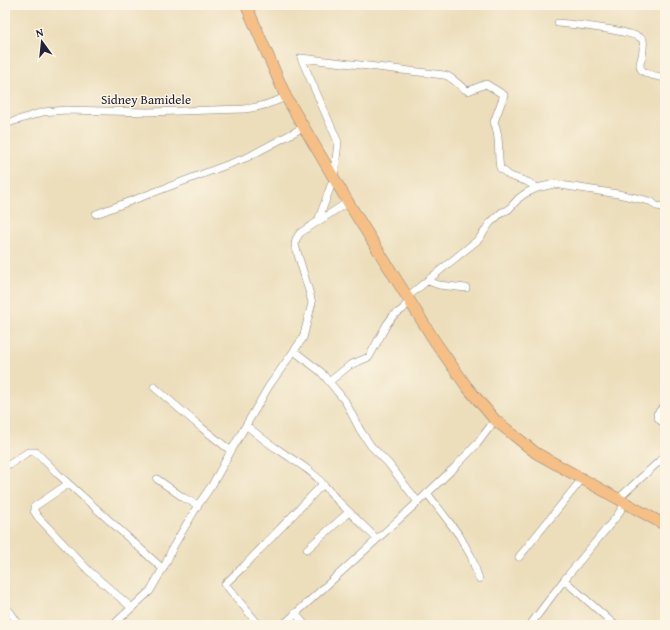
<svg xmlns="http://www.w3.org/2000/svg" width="670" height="630" font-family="'Gentium Book Plus',serif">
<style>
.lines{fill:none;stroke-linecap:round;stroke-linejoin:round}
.minor-casing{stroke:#87807b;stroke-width:8}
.highway-casing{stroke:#87807b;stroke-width:12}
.minor{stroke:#fff;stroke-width:7}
.highway{stroke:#f5bf86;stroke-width:11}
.labels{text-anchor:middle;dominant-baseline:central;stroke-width:3;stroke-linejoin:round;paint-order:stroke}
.street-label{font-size:13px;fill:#22223b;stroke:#fcf5e5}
</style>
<rect width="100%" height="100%" fill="#fcf5e5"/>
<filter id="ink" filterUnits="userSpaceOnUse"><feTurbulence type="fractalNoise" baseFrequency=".025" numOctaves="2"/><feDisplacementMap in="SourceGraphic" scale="8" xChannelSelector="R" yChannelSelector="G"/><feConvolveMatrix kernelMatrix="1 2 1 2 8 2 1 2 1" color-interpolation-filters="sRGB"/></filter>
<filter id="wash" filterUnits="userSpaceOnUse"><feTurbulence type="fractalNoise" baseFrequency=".012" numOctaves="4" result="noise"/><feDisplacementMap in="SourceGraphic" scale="16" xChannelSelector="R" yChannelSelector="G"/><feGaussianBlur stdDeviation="0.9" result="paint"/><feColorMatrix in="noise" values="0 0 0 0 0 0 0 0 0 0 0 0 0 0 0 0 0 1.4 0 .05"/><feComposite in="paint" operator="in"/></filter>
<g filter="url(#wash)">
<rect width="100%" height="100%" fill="#ecdebb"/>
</g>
<g filter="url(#ink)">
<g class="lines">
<defs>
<path id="minor" d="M 558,23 C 570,24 638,31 643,40 C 644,42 643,46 643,49 C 643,54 641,59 640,64 C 639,75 657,76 665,78
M 5,124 L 43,112 L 66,110 L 148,112 L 244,109 C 259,108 272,103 286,97
M 96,214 L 248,157 L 304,127
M 318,221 L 334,177 L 338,142 L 301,58 L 444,75 C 454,77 459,87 468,91 L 486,84 L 504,95 L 494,122 C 501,136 497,153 500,168 L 510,176 L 528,182 L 537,188
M 428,281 L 439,285 L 466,288
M 407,297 L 479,239 L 490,223 L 502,212 L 508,210 L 519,198 L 526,193 L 537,188 L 554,184 L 618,194 L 645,200 L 652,202 L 656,206 L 665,207
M 294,351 L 321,372 L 345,401 L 360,430 L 371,446 L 388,463 L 418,502
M 329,382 L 350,365 L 369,357 L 387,324 L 393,316 L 403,309 L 409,300
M 154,387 L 202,428 L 231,451
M 665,405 L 657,414 C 657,419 661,421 665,424
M 246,425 C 257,434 267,443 279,450 C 294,461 311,469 323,484
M 10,464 L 28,452 L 36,452 L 59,475 L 163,569
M 157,479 L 184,498 L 198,505
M 68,484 L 34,507 L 34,511 L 38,517 L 89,571 L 132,608
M 427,493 L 459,535 L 471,556 L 479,579
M 618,499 L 665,456
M 307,549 L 349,512
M 519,557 L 582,479
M 564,580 L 615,625
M 5,606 L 11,613 L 19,625
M 295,613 L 305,625
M 113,625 L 150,591 L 166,563 L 173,547 L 183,530 L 198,505 L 212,485 L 231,451 L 269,386 L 303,338 L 312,303 L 309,291 L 295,245 L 296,239 L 300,233 L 348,202
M 259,625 L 225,584 L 245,565 L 323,484 L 338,501 L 377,539
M 283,625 L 418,502 L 455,467 L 477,444 L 495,420
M 530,625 L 564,580 L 617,516 L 625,503"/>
<path id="highway" d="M 246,5 L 286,97 L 348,202 L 434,340 L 467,387 L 495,420 L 536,453 L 665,525"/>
</defs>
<!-- minor casing -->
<use href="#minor" class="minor-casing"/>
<!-- highway casing -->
<use href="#highway" class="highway-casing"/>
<!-- minor -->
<use href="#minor" class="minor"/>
<!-- highway -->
<use href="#highway" class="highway"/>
</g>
</g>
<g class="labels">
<!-- street labels -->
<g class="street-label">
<text x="146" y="99">Sidney Bamidele</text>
</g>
</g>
<!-- margin -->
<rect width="670" height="630" fill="none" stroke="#fcf5e5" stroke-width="20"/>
<!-- north arrow -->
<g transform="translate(42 42) rotate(345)" stroke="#fcf5e5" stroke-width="3" paint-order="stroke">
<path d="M0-3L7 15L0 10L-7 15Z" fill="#22223b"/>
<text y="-6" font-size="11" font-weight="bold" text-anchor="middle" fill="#22223b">N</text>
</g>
</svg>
